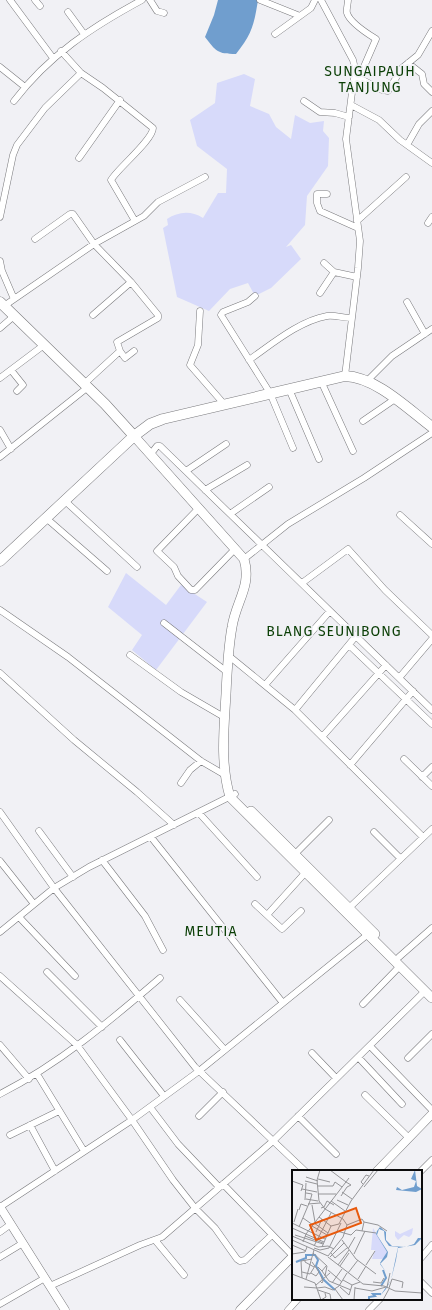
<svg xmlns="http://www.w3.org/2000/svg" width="432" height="1310" font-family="'Fira Sans',sans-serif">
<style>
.green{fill:#d7dafa}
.water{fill:#709ece}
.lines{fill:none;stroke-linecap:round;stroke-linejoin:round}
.minor-casing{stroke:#7a7a7d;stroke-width:7}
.tertiary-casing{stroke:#7a7a7d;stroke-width:9}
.secondary-casing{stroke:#7a7a7d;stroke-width:10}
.trunk-casing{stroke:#7a7a7d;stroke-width:11}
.minor{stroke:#fff;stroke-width:6}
.tertiary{stroke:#fff;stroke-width:8}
.secondary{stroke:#fff;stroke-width:9}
.trunk{stroke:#fff;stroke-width:10}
.labels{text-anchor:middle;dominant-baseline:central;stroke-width:3.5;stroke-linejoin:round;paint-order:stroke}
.quarter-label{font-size:14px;letter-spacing:1px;fill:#0a3e05;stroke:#f1f1f5}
.inset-river{fill:none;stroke:#709ece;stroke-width:2}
.inset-road{fill:none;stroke:#959598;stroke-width:1}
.view{fill:#e8590c;fill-opacity:0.15;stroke:#e8590c;stroke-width:2}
.inset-edge{fill:none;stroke:#0b0b0c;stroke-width:2}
</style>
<rect width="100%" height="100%" fill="#f1f1f5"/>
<!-- green -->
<path class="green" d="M 244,74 L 255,79 L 250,106 L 269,114 L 276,127 L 291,139 L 295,115 L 310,123 L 324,121 L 323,131 L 329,138 L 328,166 L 307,196 L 305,225 L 286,247 L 291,245 L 301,259 L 271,288 L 255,296 L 248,283 L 230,289 L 209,311 L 177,297 L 163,228 L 168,225 L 167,219 C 178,212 190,210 203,218 L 218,193 L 226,193 L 227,169 L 197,146 L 190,120 L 215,103 L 217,83 Z
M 126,573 L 166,605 L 181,585 L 207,602 L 156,670 L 132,650 L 142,635 L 108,607 Z"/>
<!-- water -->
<path class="water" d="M 218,0 L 258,0 C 254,25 252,34 236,54 C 217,54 216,51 205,37 L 214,15 Z"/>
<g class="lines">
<defs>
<path id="minor" d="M 10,0 L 53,58
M 35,0 L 40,6
M 150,0 L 157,11 L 164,13
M 260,0 L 300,16
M 321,0 L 353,60 L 355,69 L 346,139 L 360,241 L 358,268 L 345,376
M 348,0 C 348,4 346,10 347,13 C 350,23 368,34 376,39 L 359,78
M 68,12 L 84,34
M 275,34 L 311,8 L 315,0
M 61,51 L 81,73 L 103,88 L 153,128 C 153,140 118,168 111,180 L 135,221
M 408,63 L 422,74 L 424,84 L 432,92
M 0,67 L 25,87
M 355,76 L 382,90 L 388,91 L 402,68 L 418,55 L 432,31
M 14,101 C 49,55 92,27 142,0
M 304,101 L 320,112 L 335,113 L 349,117
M 351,105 L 379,120 L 400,140 L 432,163
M 407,145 L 419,124 L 432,111
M 79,158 L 120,100
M 327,194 L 317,194 L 317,203 L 320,211 L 358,228
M 0,217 L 13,155 L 17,145 L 45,108 L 81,73
M 357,221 L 406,177
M 428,223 L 432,217
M 35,239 L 70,214 L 73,214 L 94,244 L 131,282 L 158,315 L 158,318 L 117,342 L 120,351
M 0,261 L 2,271 L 14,299
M 324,263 L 334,272 L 357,277
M 320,293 L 334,272
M 255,296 L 248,302 L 223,312 L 221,315 L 270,393 L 293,448
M 407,302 L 425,334
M 4,306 L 94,244 L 144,216 L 158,202 L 205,177
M 200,311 L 198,345 L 190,365 L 224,404
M 93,315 L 131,282
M 0,328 L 14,316
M 249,360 C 272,344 299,321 327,316 C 335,315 344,318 352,318
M 11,370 L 23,385 L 17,391
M 0,378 L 44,345
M 321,381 L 353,451
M 367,381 L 392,356 L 432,329
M 84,384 L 120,351 L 125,358 L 134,351
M 289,389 L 319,459
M 363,421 L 395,399
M 0,430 L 11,449
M 150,455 L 157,446 L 160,446 L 432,710
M 0,457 L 88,387
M 186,471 L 226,444
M 205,490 L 247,465
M 64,500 L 137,567
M 198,509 L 157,551 L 174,567 L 178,576 L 191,590 L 195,590 L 235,549
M 230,514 L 269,487
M 400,515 L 432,544
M 46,518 L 107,571
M 244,559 L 288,524 L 364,478 L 432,433
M 302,583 L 348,549 L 385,590 L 432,635
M 0,610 L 68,657 L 201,761 L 225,775
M 164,623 L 227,672
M 349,645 L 432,724
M 130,655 L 181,692 L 224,717
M 229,656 L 295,710 L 423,837
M 0,673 L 74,740 L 137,792 L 174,825
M 399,678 L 432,639
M 265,685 L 330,611
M 295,710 L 356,636
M 322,737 L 386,665
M 404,759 L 432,786
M 350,765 L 413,691
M 422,777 L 432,767
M 181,783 L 190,770 L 201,761
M 0,812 L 54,888 L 195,1067 L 305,1171
M 199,813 L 257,877
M 39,831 L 73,877
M 374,832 L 400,858
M 151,837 L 283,1003
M 296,853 L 329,820
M 102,860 L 145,916 L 163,950
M 0,861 L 34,904
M 255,904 L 282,929 L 301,911
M 350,907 L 432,829
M 267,915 L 305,873
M 19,917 L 75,976
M 0,932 L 54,888 L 89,867 L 235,794
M 399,957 L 432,928
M 47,972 L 102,1027
M 0,976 L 77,1045 L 132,1120 L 173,1180 L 195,1208 L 215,1228 L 237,1259 L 240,1261 L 245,1260 L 272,1235
M 180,1000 L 225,1050
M 363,1004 L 400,966
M 120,1040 L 164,1096
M 0,1045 L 29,1079
M 370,1046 L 432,1110
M 312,1053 L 336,1078
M 358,1057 L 402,1104
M 408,1058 L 432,1034
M 37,1074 L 84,1151
M 0,1094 C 59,1064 110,1021 160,978
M 365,1095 L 409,1138
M 150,1107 L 178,1144 L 219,1187
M 199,1116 L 223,1092
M 298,1116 L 336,1154
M 30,1125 L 55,1171
M 10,1135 L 59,1111
M 421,1171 L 432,1160
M 223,1184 L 293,1256
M 0,1207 L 132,1120 L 199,1071 L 367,935
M 0,1232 L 11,1224
M 155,1240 L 184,1275
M 0,1257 L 23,1243
M 421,1258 L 432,1245
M 421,1282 L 432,1293
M 50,1286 L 140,1245 L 162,1237 L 273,1141 L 425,991
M 0,1304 L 45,1278
M 288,1310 L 298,1299
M 369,1310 L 380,1299"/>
<path id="tertiary" d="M 377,1171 L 432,1114
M 0,1207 L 65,1310
M 240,1310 L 293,1256"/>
<path id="secondary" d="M 134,436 L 244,559 C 252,586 236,601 232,627 C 228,649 227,672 226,694 C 224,729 220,763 230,797 L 432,998
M 251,811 L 375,934"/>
<path id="trunk" d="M 0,302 L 105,404 L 134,436
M 0,561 L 134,436 L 150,424 L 163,419 L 345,376 C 376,377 408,409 432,427"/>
</defs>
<!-- minor casing -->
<use href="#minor" class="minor-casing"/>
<!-- tertiary casing -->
<use href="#tertiary" class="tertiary-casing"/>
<!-- secondary casing -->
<use href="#secondary" class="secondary-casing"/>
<!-- trunk casing -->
<use href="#trunk" class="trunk-casing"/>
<!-- minor -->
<use href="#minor" class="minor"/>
<!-- tertiary -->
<use href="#tertiary" class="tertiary"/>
<!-- secondary -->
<use href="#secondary" class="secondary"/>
<!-- trunk -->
<use href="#trunk" class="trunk"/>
</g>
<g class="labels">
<!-- quarter labels -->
<g class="quarter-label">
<text x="370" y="71">SUNGAIPAUH<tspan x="370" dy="16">TANJUNG</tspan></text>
<text x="334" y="631">BLANG SEUNIBONG</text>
<text x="211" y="931">MEUTIA</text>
</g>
</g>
<!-- overview -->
<g transform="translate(292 1170)">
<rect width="130" height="130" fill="#f1f1f5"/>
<path d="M 81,58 L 95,82 L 95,86 L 91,89 L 80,89 L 83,80 L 79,80 ZM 121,58 L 120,64 L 117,67 L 112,65 L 106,70 L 103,66 L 103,61 L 108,64 Z" fill="#d7dafa"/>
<path d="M 123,0 L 125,16 L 130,19 L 124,22 L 104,20 L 105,17 L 110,20 L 122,17 L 124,11 L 119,9 ZM 88,57 L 94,62 L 94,70 L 100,76 L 113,77 L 122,74 L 126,68 L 130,68 L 123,75 L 106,78 L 104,90 L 99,110 L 94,119 L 88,126 L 99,110 L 106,77 L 97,76 L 93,70 L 92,61 L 87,59 L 85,65 L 96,82 L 95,87 L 88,94 L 94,102 L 88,93 L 95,82 L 84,64 L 85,61 Z" fill="#709ece"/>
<path class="inset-river" d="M 4,92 L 14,88 L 14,85 L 23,85 L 26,90 L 24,96 L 32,110 L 43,120M 89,116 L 94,108 L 91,100M 77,130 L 77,127 L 83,126 L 81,124 L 89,124"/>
<path class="inset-road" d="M 28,0 L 25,10 L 27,31 L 33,39 L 51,49 L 55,55 L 51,67 L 36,86M 38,0 L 54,12M 14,7 L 26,11M 26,9 L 38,12M 0,11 L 11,15 L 9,21M 13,11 L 25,14M 71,14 L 69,12 L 74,5 L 77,6M 26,16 L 41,16 L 43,12 L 50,17M 72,17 L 86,0M 10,19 L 25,22M 50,22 L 60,29M 14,23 L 20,24 L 18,31M 26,24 L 44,24M 49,26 L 55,17 L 59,15 L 54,12M 14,29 L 26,31M 13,30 L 14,13M 45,30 L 56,35M 39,31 L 53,41M 16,34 L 28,33M 20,35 L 23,52M 29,38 L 32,37 L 35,31 L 42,35M 7,40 L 9,34 L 15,36M 27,47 L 39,56M 11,48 L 21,55M 50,48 L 59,31 L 82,0M 2,52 L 6,39M 72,52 L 86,55 L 95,61M 0,53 L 33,69M 22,53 L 36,63M 55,55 L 70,49 L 72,52 L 70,61M 20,56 L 35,65M 7,57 L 18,31M 0,58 L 32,72M 45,61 L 59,65 L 64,60 L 84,63M 24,62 L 30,49M 3,65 L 31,74M 0,66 L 26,77 L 36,76 L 42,79M 13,66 L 31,73M 0,70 L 36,86M 50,70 L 64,89 L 84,104M 11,72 L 14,64 L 57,8M 0,75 L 14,81M 22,76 L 39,43M 30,77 L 39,56 L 47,54 L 50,48M 22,78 L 28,80 L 37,78 L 49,53M 56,79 L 63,67M 21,83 L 35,96 L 33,106M 39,83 L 43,88 L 55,78M 0,84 L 13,82 L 15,77M 62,84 L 73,61M 36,87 L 71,114 L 92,116 L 103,121 L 130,123M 38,87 L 52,73M 13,90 L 13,92 L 22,97M 46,95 L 57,80M 74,95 L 83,81M 48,96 L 57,83M 26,97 L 30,101 L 34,96M 36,100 L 50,112M 30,101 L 37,111 L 59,120M 10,102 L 18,104 L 23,96M 19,103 L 24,106 L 27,102 L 20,92M 56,103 L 66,90M 0,104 L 23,113 L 29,130 L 34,127 L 33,123M 10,108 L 9,91 L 20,89M 14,109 L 22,80M 66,109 L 74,96M 51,110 L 60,115 L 68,112M 28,111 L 30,113 L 31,111 L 28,104M 81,112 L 89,113 L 92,108M 40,113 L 50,99M 24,115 L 38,103M 12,117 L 25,118M 48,117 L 57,125 L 60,115M 95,117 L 98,103M 25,118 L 33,117 L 41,120 L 47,116 L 55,103M 63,118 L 80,121 L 94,117M 97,118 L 100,109 L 111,112 L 110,118M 43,119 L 51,130M 26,120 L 38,124 L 39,130M 62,130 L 63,117M 91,130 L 97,119"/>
<path class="view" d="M 64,38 L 69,53 L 24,70 L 18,55 Z"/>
<rect width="130" height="130" class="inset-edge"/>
</g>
</svg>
